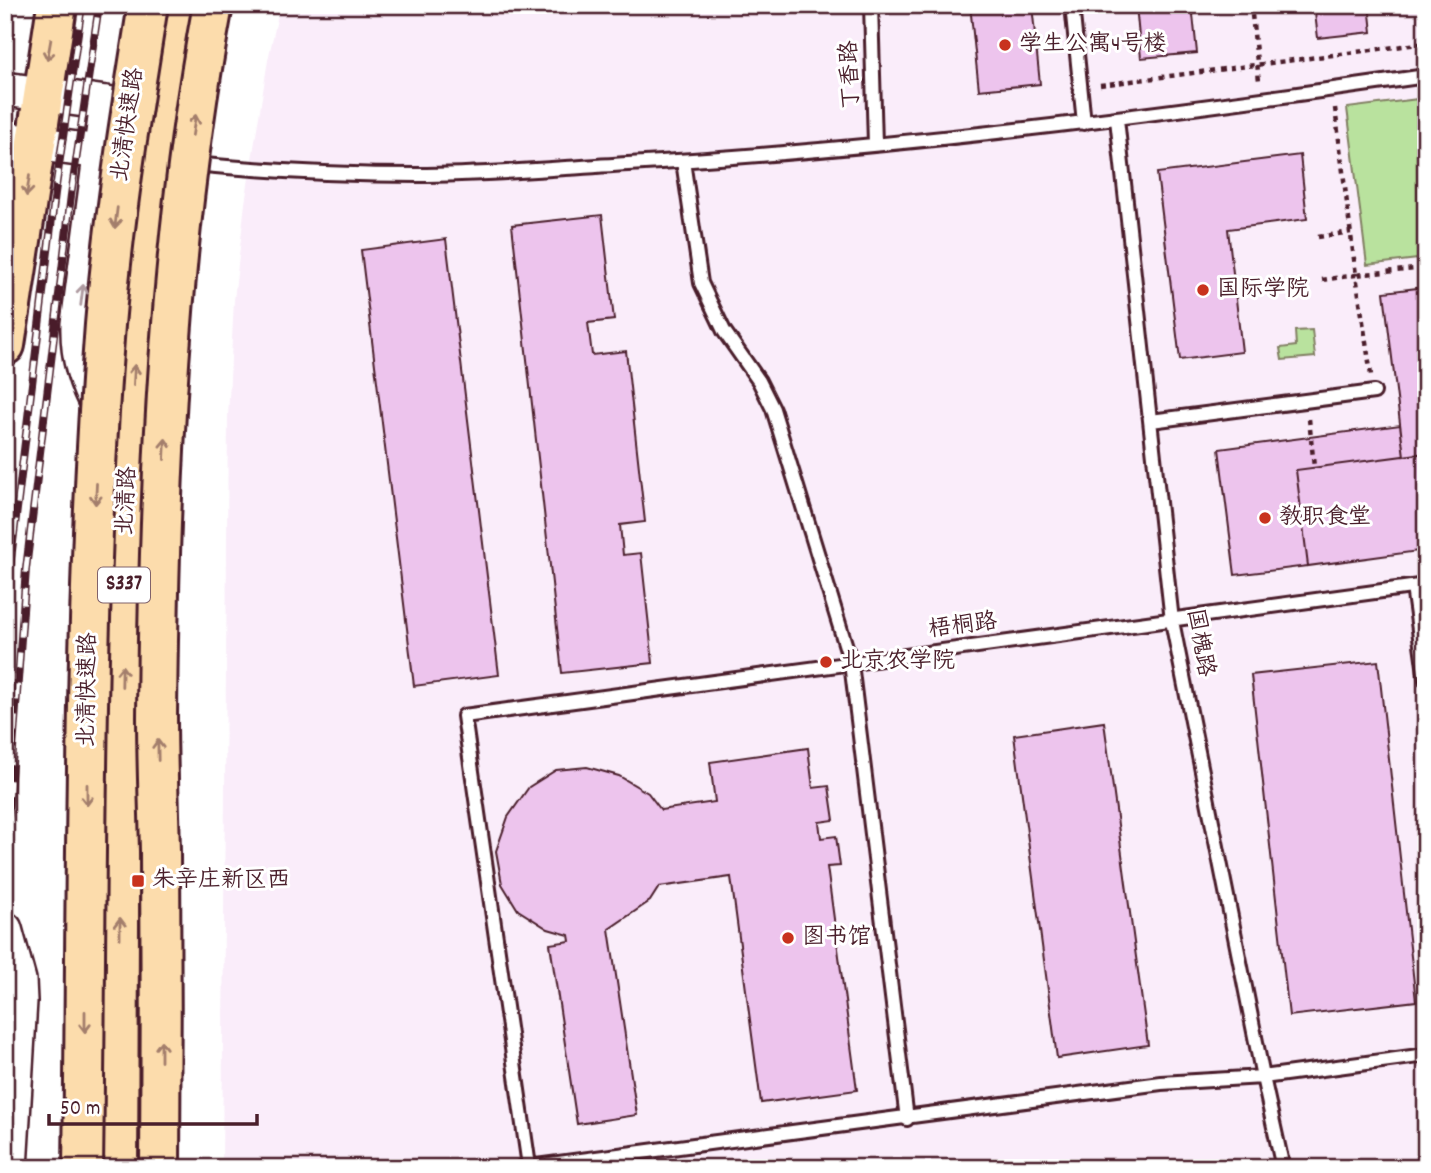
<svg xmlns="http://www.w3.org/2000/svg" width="1431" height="1173" font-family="Dekko,'LXGW WenKai TC',sans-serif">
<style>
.built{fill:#faedfa}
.green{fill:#b9e29e;stroke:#828064;stroke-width:2}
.building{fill:#edc4ed;stroke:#4a1f2b;stroke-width:2}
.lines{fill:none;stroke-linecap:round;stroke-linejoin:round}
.service-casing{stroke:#4a1f2b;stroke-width:18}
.tertiary-casing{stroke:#4a1f2b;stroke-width:38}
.primary-casing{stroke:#4a1f2b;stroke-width:44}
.path{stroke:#4a1f2b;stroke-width:4.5;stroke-dasharray:5 5;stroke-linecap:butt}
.service{stroke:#fff;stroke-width:12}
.tertiary{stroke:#fff;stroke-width:33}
.primary{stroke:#fcdcac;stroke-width:38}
.rail-casing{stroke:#4a1f2b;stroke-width:8}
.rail{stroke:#fff;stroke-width:5;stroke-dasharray:16;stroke-linecap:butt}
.trunk-bridge-casing{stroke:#4a1f2b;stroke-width:44;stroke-linecap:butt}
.trunk-bridge{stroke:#fcdcac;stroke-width:38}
.oneway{stroke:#a37e6c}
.oneway2{stroke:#ae9aa0}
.poi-dot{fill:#c8321e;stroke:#fff;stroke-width:2.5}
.labels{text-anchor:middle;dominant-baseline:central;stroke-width:6;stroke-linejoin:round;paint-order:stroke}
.shield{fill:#fff;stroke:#80626b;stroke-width:2}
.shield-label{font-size:21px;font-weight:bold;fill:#4a1f2b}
.poi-label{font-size:23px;fill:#4a1f2b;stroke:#fff;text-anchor:start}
.street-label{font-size:23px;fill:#4a1f2b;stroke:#fff}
</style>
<rect width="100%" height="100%" fill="#fff"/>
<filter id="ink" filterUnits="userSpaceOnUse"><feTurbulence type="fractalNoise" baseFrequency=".0143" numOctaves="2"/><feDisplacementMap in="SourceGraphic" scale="14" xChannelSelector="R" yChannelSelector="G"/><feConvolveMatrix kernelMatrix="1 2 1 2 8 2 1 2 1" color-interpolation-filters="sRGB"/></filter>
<g filter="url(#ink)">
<!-- built -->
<path class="built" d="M 280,5 L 1426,5 L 1426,1168 L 222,1168 L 228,417 L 234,300 L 245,203 L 268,60 Z"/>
<!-- green -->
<path class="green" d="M 1426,98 L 1426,258 L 1367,265 L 1347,108 Z
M 1312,330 L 1315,357 L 1282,360 L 1280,348 L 1296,346 L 1295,331 Z"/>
<!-- building -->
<path class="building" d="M 970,5 L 1032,5 L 1040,84 L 979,90 Z
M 1136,5 L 1192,5 L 1197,53 L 1141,58 Z
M 1314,5 L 1369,5 L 1372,32 L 1318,38 Z
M 1300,155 L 1307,219 L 1228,229 L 1242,352 L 1180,360 L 1157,173 Z
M 602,215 L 614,320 L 588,323 L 592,355 L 626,351 L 645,522 L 620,525 L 623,555 L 641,553 L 653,663 L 562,673 L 512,225 Z
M 446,239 L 499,675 L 414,686 L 361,250 Z
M 1426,287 L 1426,453 L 1404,456 L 1384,292 Z
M 1400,425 L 1404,456 L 1296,470 L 1308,566 L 1235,575 L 1219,449 Z
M 1426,453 L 1426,550 L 1308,566 L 1296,470 Z
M 1378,661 L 1416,1001 L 1289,1016 L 1251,675 Z
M 1104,722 L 1148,1045 L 1057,1058 L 1014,735 Z
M 808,748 L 813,788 L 829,786 L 834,820 L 819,822 L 821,838 L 836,836 L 840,866 L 827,867 L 857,1090 L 761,1103 L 731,877 L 659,887 L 650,901 L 609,929 L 637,1115 L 577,1124 L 550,944 L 570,941 L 569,935 L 548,929 L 518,910 L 502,884 L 496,851 L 508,817 L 529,787 L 556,770 L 587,767 L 619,776 L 648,793 L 661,810 L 715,802 L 710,762 Z"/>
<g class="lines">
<defs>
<path id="service" d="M 871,5 L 875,144
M 1072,5 L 1084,123
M 1117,119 L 1172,621 L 1263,1077 L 1283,1168
M 683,161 L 701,283 L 724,331 L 759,381 L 773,409 L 851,663 L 907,1119
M 193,164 C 267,171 342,175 417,175 C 487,175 558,168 628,164 C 895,149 1161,114 1426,76
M 1151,421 L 1374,392
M 1413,587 L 1426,680
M 529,1166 L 464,716 L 1426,585
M 521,1168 L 1161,1083 L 1263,1077 L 1426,1055"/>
<path id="tertiary" d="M 5,89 L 128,106
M 5,139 L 121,155
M 101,412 C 85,383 77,357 78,324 L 107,103
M 5,929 L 19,980 L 20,1001 L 10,1168"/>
<path id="primary" d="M 5,345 L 57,5
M 118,1168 C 120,891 116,613 136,336 C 144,225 159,115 176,5"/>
</defs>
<!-- service casing -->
<use href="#service" class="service-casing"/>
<!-- tertiary casing -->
<use href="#tertiary" class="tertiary-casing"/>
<!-- primary casing -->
<use href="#primary" class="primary-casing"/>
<!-- path -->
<path class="path" d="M 1251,5 L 1259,81
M 1100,85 L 1426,43
M 1335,108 L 1356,275 L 1426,268
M 1318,237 L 1351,232
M 1322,280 L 1356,275 L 1371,375
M 1309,419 L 1314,467"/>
<!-- service -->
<use href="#service" class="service"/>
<!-- tertiary -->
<use href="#tertiary" class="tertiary"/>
<!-- primary -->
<use href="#primary" class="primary"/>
<defs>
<path id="rail" d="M 5,631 L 10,567 L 55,193 L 82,5
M 5,860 L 26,569 L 71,195 L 99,5"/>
</defs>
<!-- rail casing -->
<use href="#rail" class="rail-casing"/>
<!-- rail -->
<use href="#rail" class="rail"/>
<defs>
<path id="trunk-bridge" d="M 83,1168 C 87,887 83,605 105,325 C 114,217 131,111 148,5
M 160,1168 C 161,1062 161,957 160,851 C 159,807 157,762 157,717 C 159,479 169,240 213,5"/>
</defs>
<!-- trunk-bridge casing -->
<use href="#trunk-bridge" class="trunk-bridge-casing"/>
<!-- trunk-bridge -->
<use href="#trunk-bridge" class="trunk-bridge"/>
</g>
<!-- one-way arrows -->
<defs><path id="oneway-shaft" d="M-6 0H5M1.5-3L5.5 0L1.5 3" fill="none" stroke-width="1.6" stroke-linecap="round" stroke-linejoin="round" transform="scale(1.75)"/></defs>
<g class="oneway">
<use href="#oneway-shaft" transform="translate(49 50) rotate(100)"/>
<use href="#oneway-shaft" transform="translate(194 125) rotate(-81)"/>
<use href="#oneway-shaft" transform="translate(28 186) rotate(98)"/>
<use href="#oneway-shaft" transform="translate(116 218) rotate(97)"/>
<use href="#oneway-shaft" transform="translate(134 375) rotate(-87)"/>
<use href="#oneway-shaft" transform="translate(165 449) rotate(-87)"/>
<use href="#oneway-shaft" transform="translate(96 494) rotate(93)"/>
<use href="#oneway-shaft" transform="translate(122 676) rotate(-89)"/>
<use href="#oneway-shaft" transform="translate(158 750) rotate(-91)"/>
<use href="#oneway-shaft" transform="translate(87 795) rotate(90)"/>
<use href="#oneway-shaft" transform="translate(120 928) rotate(-90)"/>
<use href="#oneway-shaft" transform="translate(85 1022) rotate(90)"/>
<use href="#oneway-shaft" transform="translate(161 1051) rotate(-90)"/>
</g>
<use class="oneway2" href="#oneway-shaft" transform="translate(82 295) rotate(-83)"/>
</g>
<!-- markers -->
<g class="poi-dot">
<circle cx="1005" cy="45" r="7"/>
<circle cx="1203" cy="290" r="7"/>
<circle cx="1265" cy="518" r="7"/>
<circle cx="826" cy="662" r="7"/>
<rect x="131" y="874" width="14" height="14" rx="3.5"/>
<circle cx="788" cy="938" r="7"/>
</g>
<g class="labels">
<!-- shield labels -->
<rect class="shield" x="98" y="567.5" width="52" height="35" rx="5"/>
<g class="shield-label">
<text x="124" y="585">S337</text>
</g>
<!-- poi labels -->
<g class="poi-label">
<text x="1019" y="45">学生公寓4号楼</text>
<text x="1217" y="290">国际学院</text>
<text x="1279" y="518">教职食堂</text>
<text x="840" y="662">北京农学院</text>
<text x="152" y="881">朱辛庄新区西</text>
<text x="802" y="938">图书馆</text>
</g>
<!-- street labels -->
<g class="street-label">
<text transform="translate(852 75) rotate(-92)">丁香路</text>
<text transform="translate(129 125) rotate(-82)">北清快速路</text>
<text transform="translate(128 501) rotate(-87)">北清路</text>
<text transform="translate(963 627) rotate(-7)">梧桐路</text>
<text transform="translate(1199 643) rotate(80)">国槐路</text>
<text transform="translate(89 690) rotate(-89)">北清快速路</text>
</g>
</g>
<!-- margin -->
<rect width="1431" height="1173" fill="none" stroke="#fff" stroke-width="28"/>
<rect x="14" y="14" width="1403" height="1145" fill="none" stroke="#4a1f2b" stroke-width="2.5" filter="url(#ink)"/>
<!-- scale -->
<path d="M49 1114v10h208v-10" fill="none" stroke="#4a1f2b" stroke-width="3.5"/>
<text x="60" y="1114" font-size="21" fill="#4a1f2b" stroke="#ffffff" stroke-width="5" paint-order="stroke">50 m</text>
</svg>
